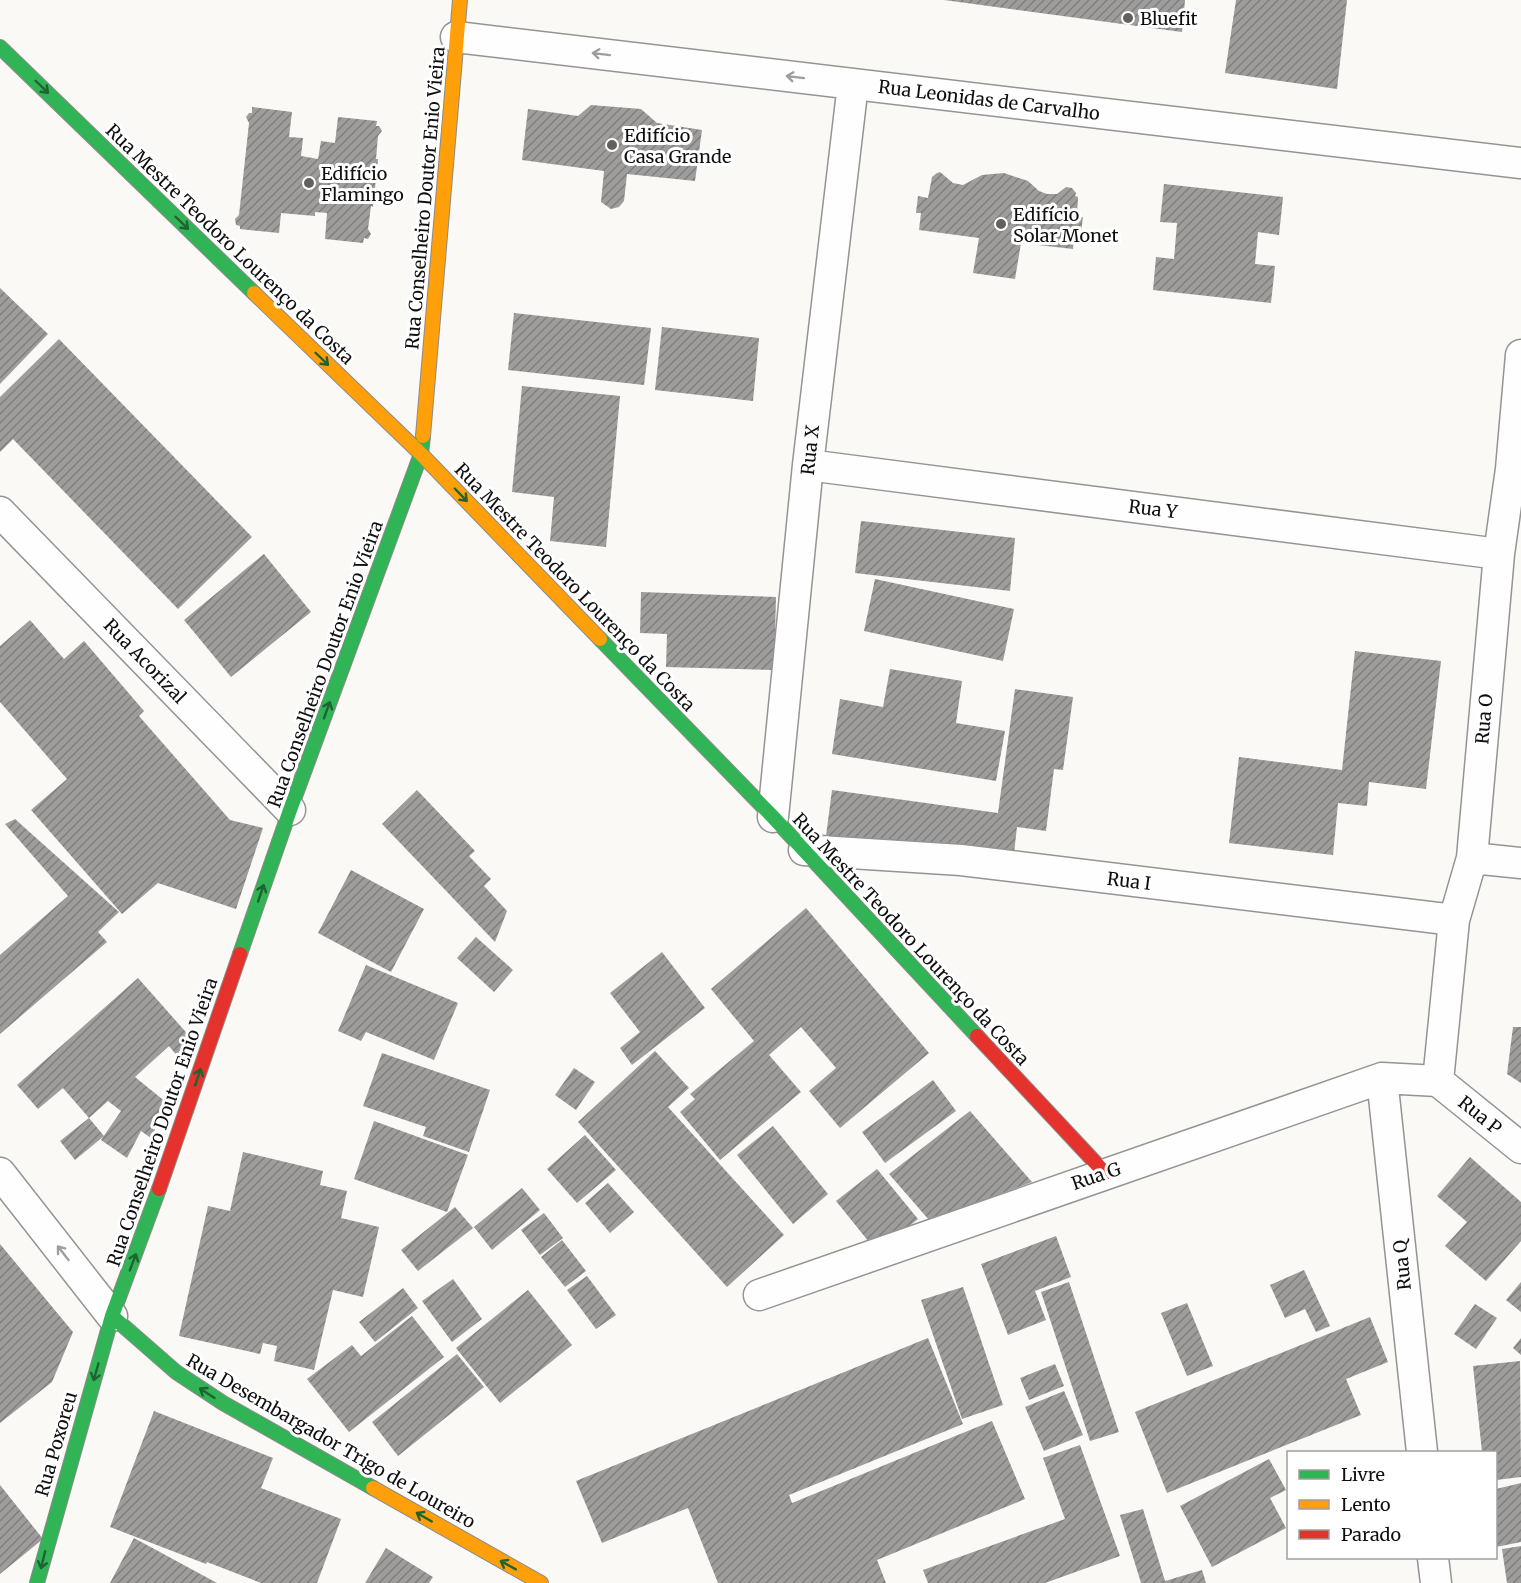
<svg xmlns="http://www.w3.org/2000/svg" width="1521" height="1583" font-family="Merriweather,serif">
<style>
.building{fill:url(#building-hatch)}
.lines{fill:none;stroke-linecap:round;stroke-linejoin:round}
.street-casing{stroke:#959493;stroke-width:33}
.fast-casing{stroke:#8c8b8a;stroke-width:16}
.slow-casing{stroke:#8c8b8a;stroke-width:16}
.jam-casing{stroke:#8c8b8a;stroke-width:16}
.street{stroke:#fefefe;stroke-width:30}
.fast{stroke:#30b455;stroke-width:14}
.slow{stroke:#ff9f0a;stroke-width:14}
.jam{stroke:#e5322d;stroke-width:14}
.oneway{stroke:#9e9e9e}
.oneway2{stroke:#206232}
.poi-dot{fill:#626160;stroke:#fff;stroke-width:2}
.labels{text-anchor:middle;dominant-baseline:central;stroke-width:6;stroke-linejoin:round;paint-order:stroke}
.poi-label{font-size:18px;fill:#0f0f0f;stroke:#fff;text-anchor:start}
.street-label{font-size:18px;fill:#0f0f0f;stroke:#fff}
</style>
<defs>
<pattern id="building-hatch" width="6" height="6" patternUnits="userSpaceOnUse" patternTransform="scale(1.5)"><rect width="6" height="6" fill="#9f9d9b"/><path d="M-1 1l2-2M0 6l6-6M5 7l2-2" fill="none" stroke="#807e7d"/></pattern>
</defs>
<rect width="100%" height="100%" fill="#fbf9f6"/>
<!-- building -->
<path class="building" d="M 944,0 L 1185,0 L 1182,32 Z
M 1236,0 L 1347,0 L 1337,89 L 1225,73 Z
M 591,105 L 641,109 L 657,123 L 702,130 L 695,181 L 627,174 L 624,201 L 619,207 L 611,209 L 601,202 L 604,171 L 522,160 L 528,109 L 578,116 Z
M 252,107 L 292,112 L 289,137 L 303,138 L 301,156 L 318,159 L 321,141 L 335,143 L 338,117 L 377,121 L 376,126 L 379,126 L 382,131 L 378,136 L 376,159 L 378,159 L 373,207 L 371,206 L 368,229 L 371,234 L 368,239 L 364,238 L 363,243 L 325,239 L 327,213 L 315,212 L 315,216 L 281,213 L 279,233 L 240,229 L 240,226 L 236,225 L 235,219 L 239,215 L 249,123 L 246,117 L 249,113 L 252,113 Z
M 940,172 L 953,183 L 963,185 L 982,175 L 1004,173 L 1028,181 L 1039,191 L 1047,194 L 1057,194 L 1066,187 L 1072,188 L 1076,193 L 1075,196 L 1078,197 L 1077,216 L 1083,217 L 1081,232 L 1075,231 L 1073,249 L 1021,243 L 1015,279 L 973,273 L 979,238 L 919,230 L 921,213 L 916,213 L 918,196 L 928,198 L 932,177 L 937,173 Z
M 1164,184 L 1283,197 L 1279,235 L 1258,232 L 1255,264 L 1275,266 L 1271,303 L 1153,290 L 1156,257 L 1174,259 L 1177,223 L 1160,222 Z
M 0,288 L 48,334 L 0,384 Z
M 514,313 L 651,328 L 644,385 L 508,370 Z
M 662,327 L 759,338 L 753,401 L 655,390 Z
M 59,339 L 252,537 L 178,609 L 13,439 L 0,452 L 0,397 Z
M 522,386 L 620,396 L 606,547 L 550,541 L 554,497 L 512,492 Z
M 861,521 L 1015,538 L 1010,591 L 855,573 Z
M 264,554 L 311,612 L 231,677 L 184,620 Z
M 875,579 L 1014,609 L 1003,661 L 864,631 Z
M 641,592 L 776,597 L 774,670 L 666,667 L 667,634 L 640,633 Z
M 30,620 L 64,659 L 84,641 L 144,711 L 139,716 L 230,820 L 263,828 L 236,909 L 158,883 L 122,914 L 31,810 L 67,779 L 0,702 L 0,646 Z
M 1355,651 L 1441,661 L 1426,789 L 1369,782 L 1367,806 L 1338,803 L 1333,855 L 1229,843 L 1239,757 L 1342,770 Z
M 890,669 L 962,681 L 956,723 L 1005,731 L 996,781 L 832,754 L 840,699 L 883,707 Z
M 1015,689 L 1073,697 L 1063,770 L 1054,769 L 1046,831 L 1017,827 L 1013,862 L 826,836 L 832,790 L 998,813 Z
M 417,790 L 475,851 L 469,856 L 491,879 L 484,886 L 507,911 L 495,942 L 382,824 Z
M 15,819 L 119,912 L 98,932 L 107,942 L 0,1034 L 0,955 L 68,896 L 5,824 Z
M 351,870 L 424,909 L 391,972 L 318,933 Z
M 806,908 L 929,1053 L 840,1128 L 809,1091 L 836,1068 L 801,1027 L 769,1055 L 801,1092 L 720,1160 L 680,1112 L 695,1099 L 690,1094 L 754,1041 L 711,989 Z
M 476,937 L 513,970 L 494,992 L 457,958 Z
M 662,952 L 705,1008 L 632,1065 L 620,1048 L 640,1032 L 610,993 Z
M 366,965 L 458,1003 L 434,1060 L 366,1032 L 361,1041 L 338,1031 Z
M 138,978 L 192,1039 L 182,1062 L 169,1046 L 135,1077 L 167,1103 L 151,1138 L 141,1131 L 127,1158 L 101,1140 L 121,1111 L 108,1101 L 89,1118 L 63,1088 L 38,1109 L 17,1085 Z
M 1513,1027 L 1521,1027 L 1521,1083 L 1507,1074 Z
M 655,1051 L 689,1088 L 668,1107 L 784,1235 L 727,1287 L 578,1122 Z
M 382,1053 L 490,1090 L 469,1152 L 423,1136 L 426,1127 L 363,1106 Z
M 574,1068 L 595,1082 L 576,1110 L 555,1095 Z
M 933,1080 L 956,1111 L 885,1163 L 862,1132 Z
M 970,1111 L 1032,1182 L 929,1220 L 889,1174 Z
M 89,1118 L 104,1136 L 75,1160 L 60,1141 Z
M 374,1121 L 468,1155 L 447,1212 L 354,1179 Z
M 773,1126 L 828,1194 L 793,1224 L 737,1155 Z
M 585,1135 L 616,1170 L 577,1203 L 547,1169 Z
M 243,1152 L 323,1171 L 320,1185 L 347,1191 L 341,1218 L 379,1227 L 363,1297 L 333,1290 L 314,1370 L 274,1361 L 277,1346 L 263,1343 L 260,1354 L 179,1336 L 208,1206 L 230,1211 Z
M 1470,1157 L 1521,1202 L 1521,1241 L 1486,1281 L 1445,1246 L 1467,1222 L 1437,1196 Z
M 877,1169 L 918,1219 L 877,1252 L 836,1201 Z
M 608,1183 L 634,1212 L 610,1233 L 585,1203 Z
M 522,1188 L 540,1210 L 492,1250 L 474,1227 Z
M 455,1207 L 473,1228 L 418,1271 L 401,1250 Z
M 544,1213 L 563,1238 L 540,1255 L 521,1230 Z
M 1056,1236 L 1071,1277 L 1035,1291 L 1046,1320 L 1008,1335 L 981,1264 Z
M 562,1240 L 586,1271 L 565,1287 L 541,1257 Z
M 0,1244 L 73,1332 L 52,1382 L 0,1423 Z
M 1304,1270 L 1330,1326 L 1316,1332 L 1305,1309 L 1285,1318 L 1270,1285 Z
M 587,1276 L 616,1315 L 596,1329 L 567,1290 Z
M 453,1279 L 482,1319 L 452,1342 L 422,1301 Z
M 1069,1282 L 1119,1432 L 1090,1441 L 1041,1292 Z
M 1521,1282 L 1521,1312 L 1506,1300 Z
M 963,1287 L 1003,1405 L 962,1419 L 921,1300 Z
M 403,1288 L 418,1308 L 375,1342 L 359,1322 Z
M 528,1290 L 572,1345 L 500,1403 L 456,1348 Z
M 1187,1303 L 1213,1366 L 1187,1376 L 1161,1313 Z
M 1475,1304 L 1497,1318 L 1476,1349 L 1454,1334 Z
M 412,1316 L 444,1357 L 349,1432 L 307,1379 L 352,1345 L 361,1356 Z
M 1370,1317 L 1388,1362 L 1346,1379 L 1361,1415 L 1167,1493 L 1135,1412 Z
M 928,1338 L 963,1424 L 789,1495 L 792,1503 L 992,1421 L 1025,1499 L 877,1560 L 886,1583 L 718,1583 L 688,1508 L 602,1543 L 576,1481 Z
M 1521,1338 L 1521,1355 L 1513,1348 Z
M 457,1354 L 484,1387 L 398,1456 L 372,1422 Z
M 1520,1361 L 1521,1477 L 1496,1480 L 1496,1452 L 1482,1452 L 1473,1366 Z
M 1055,1364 L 1064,1386 L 1029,1400 L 1020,1378 Z
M 1064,1391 L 1083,1435 L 1044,1451 L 1025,1407 Z
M 154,1411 L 273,1458 L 261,1488 L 341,1519 L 317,1583 L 261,1583 L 207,1562 L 206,1564 L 110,1527 Z
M 1080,1445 L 1120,1556 L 1045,1583 L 928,1583 L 923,1570 L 1065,1519 L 1043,1458 Z
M 1269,1459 L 1286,1490 L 1270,1498 L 1286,1528 L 1212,1567 L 1180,1506 Z
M 1521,1483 L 1521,1542 L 1496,1547 L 1496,1489 Z
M 0,1485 L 43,1539 L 0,1574 Z
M 1143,1509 L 1165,1581 L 1202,1570 L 1206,1583 L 1141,1583 L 1120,1515 Z
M 134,1538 L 217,1583 L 110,1583 Z
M 1521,1546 L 1521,1583 L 1507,1583 L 1502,1549 Z
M 386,1548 L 433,1577 L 429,1583 L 365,1583 Z"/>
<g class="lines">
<defs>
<path id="street" d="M 456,37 L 1521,163
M 808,465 L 1499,554
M 0,512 L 290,810
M 773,817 L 808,465 L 853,84
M 804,850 L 961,860 L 1454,920
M 1472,858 L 1521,863
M 1382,1078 L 1422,1452
M 1438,1081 L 1454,920 L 1472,858 L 1499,554 L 1511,469 L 1521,355
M 1438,1081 L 1521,1148
M 0,1173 L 112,1316
M 759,1295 L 1382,1078 L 1438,1081
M 1433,1558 L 1436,1583"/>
<path id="fast" d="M 0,47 L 254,293
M 600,639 L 773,817 L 977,1036
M 240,954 L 290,810 L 421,454 L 423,436
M 112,1316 L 176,1372 L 223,1403 L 373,1488
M 37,1583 L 112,1316 L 159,1189"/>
<path id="slow" d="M 254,293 L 421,454 L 600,639
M 423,436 L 460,0
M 373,1488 L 541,1583"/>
<path id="jam" d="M 977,1036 L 1105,1173
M 159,1189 L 240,954"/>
</defs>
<!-- street casing -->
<use href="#street" class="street-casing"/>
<!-- fast casing -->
<use href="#fast" class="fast-casing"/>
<!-- slow casing -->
<use href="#slow" class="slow-casing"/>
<!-- jam casing -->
<use href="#jam" class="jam-casing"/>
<!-- street -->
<use href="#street" class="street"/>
<!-- fast -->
<use href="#fast" class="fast"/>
<!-- slow -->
<use href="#slow" class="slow"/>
<!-- jam -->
<use href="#jam" class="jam"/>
</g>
<!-- one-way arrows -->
<defs><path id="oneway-shaft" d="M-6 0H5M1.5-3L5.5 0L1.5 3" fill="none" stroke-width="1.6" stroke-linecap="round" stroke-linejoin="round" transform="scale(1.5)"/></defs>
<g class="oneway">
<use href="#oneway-shaft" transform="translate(601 54) rotate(-173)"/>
<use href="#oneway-shaft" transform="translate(795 77) rotate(-173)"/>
<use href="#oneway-shaft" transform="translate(63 1253) rotate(-128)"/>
</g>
<g class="oneway2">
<use href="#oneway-shaft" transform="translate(42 87) rotate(44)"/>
<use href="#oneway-shaft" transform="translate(182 223) rotate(44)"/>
<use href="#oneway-shaft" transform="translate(322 359) rotate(44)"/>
<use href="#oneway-shaft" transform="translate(461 495) rotate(46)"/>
<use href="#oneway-shaft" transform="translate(327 710) rotate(-70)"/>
<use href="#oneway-shaft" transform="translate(261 893) rotate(-71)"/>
<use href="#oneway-shaft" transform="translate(198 1077) rotate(-71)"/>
<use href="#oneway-shaft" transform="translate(133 1262) rotate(-69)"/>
<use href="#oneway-shaft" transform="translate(96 1372) rotate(106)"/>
<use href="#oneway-shaft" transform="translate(207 1393) rotate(-147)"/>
<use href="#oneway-shaft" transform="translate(424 1517) rotate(-150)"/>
<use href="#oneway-shaft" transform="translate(43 1560) rotate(104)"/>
<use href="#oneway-shaft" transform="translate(508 1565) rotate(-151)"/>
</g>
<!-- markers -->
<g class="poi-dot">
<circle cx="1128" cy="18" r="6"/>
<circle cx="612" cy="145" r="6"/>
<circle cx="309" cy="183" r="6"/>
<circle cx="1001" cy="224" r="6"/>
</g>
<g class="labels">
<!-- poi labels -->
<g class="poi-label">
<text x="1140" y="18">Bluefit</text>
<text x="624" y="135">Edifício<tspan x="624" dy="21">Casa Grande</tspan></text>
<text x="321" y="173">Edifício<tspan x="321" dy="21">Flamingo</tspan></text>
<text x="1013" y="214">Edifício<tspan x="1013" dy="21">Solar Monet</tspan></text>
</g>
<!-- street labels -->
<g class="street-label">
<text transform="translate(989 100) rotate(7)">Rua Leonidas de Carvalho</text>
<text transform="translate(425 198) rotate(-85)">Rua Conselheiro Doutor Enio Vieira</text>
<text transform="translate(230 244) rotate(44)">Rua Mestre Teodoro Lourenço da Costa</text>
<text transform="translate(810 450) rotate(-84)">Rua X</text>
<text transform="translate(1153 509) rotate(7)">Rua Y</text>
<text transform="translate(575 587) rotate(46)">Rua Mestre Teodoro Lourenço da Costa</text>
<text transform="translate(145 661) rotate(46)">Rua Acorizal</text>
<text transform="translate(325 664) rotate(-70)">Rua Conselheiro Doutor Enio Vieira</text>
<text transform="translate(1484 719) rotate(-85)">Rua O</text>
<text transform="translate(1129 881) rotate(7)">Rua I</text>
<text transform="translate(911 939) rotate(47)">Rua Mestre Teodoro Lourenço da Costa</text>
<text transform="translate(1480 1115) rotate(39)">Rua P</text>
<text transform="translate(162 1122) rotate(-71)">Rua Conselheiro Doutor Enio Vieira</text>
<text transform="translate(1096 1176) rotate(-19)">Rua G</text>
<text transform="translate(1402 1265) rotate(-96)">Rua Q</text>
<text transform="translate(331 1441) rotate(30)">Rua Desembargador Trigo de Loureiro</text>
<text transform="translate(56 1444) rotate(-74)">Rua Poxoreu</text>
</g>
</g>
<!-- legend -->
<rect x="1287" y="1451" width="210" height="108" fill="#ffffff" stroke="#9f9f9f" stroke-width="1.5"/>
<rect x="1299" y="1470" width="30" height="9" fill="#30b455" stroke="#9f9f9f" stroke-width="1.5"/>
<text x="1341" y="1481" font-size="18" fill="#0f0f0f">Livre</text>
<rect x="1299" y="1500" width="30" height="9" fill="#ff9f0a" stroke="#9f9f9f" stroke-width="1.5"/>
<text x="1341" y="1511" font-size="18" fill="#0f0f0f">Lento</text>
<rect x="1299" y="1530" width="30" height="9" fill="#e5322d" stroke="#9f9f9f" stroke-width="1.5"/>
<text x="1341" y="1541" font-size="18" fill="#0f0f0f">Parado</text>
</svg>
